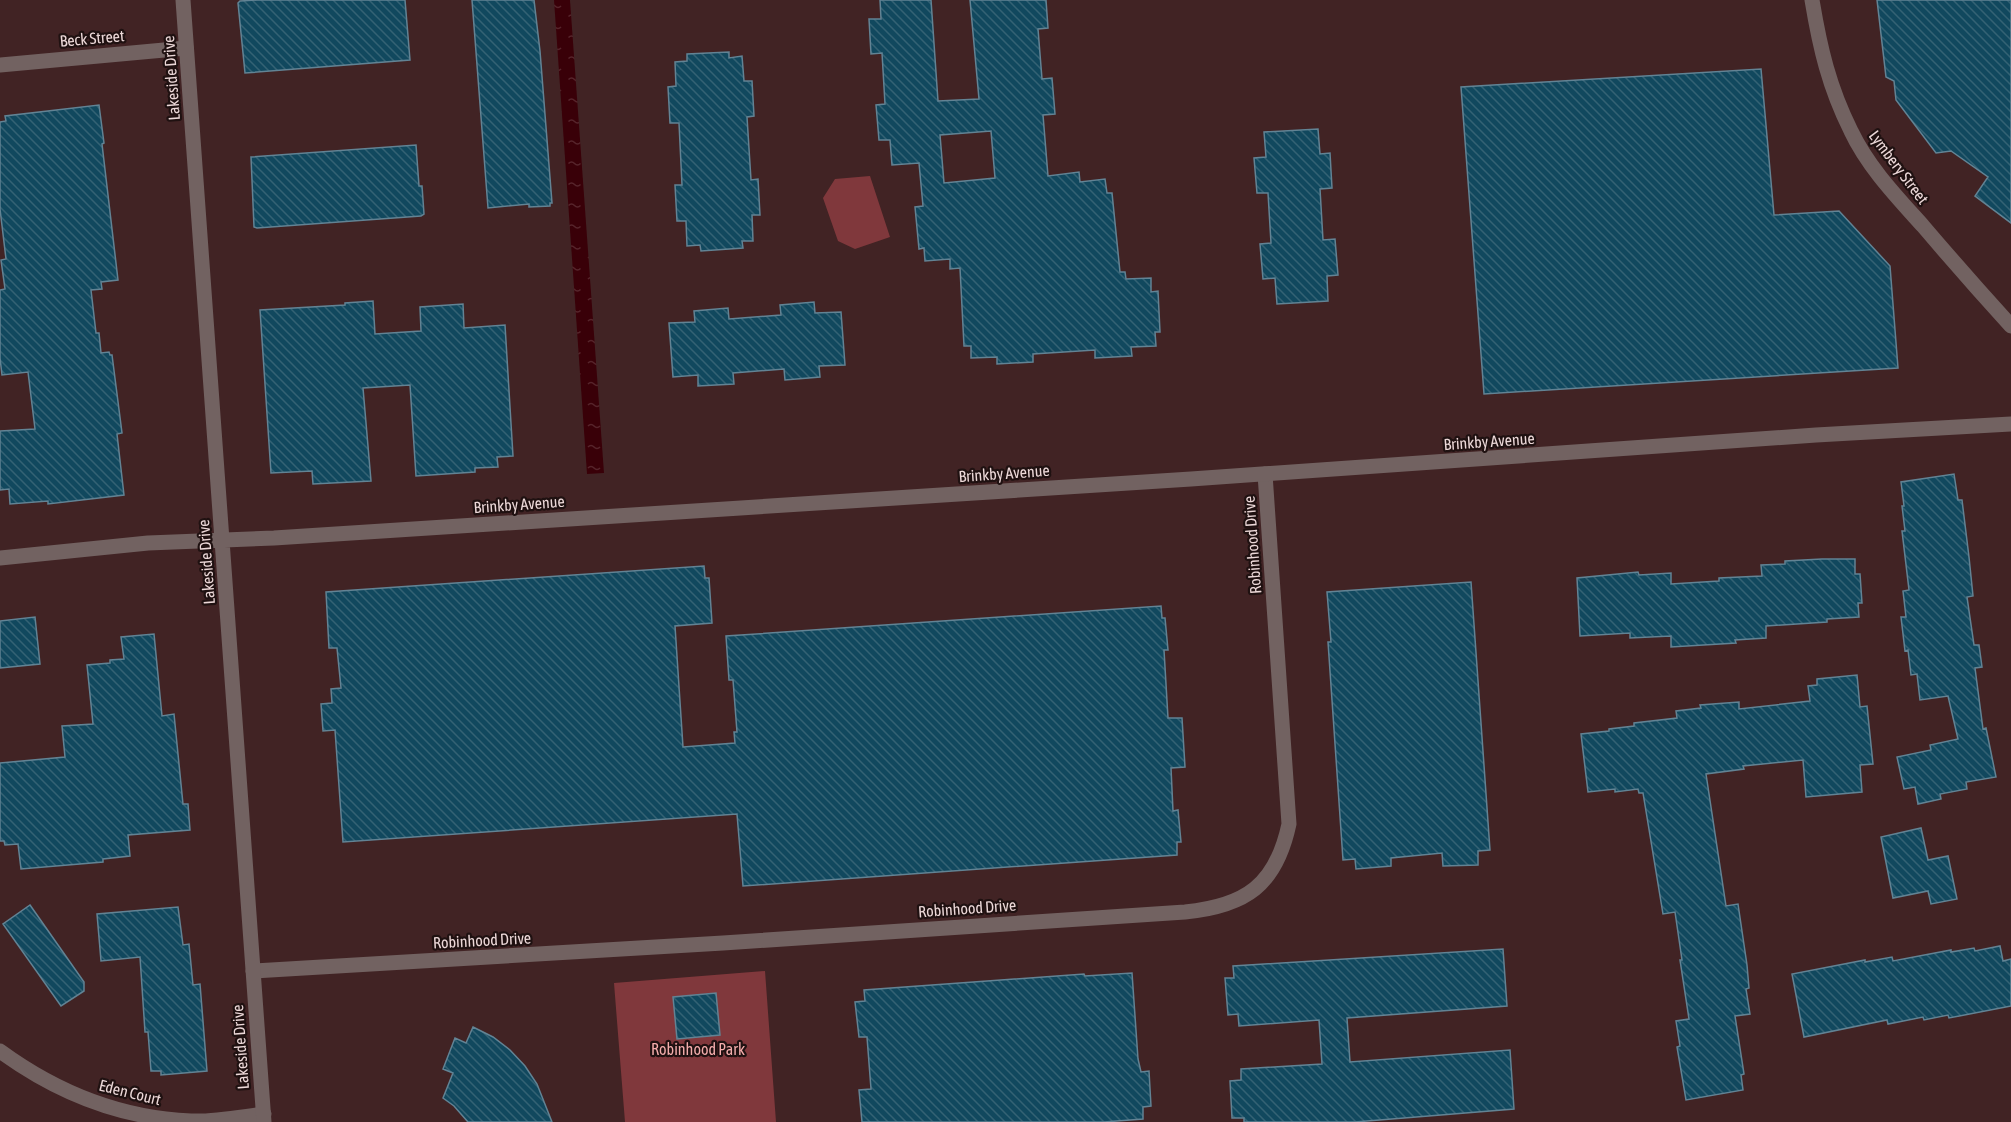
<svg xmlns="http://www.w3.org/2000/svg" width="2011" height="1122" font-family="'Asap Condensed',sans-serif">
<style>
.green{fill:#80383c}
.water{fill:url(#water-ripples)}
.building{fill:url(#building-back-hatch);stroke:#628394;stroke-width:1.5;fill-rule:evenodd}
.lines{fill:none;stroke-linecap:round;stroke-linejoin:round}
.minor{stroke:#726261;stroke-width:15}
.tertiary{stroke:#726261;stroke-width:15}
.labels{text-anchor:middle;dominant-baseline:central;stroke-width:4.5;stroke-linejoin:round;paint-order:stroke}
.street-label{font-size:16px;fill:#ecd8d8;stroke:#1f1111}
.park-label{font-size:16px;fill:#f4adac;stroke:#1f1111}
</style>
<defs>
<pattern id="water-ripples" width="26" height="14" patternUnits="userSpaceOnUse" patternTransform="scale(1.5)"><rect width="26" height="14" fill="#390008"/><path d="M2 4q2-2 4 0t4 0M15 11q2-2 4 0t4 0" fill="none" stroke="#56242b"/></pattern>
<pattern id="building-back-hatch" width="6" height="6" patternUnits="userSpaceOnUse" patternTransform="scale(1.5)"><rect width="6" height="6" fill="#11485e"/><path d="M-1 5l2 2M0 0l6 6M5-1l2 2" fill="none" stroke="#346274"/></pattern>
</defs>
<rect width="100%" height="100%" fill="#412324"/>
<!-- green -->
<path class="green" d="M 870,176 L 890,237 L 855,249 L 838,241 L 823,198 L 835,179 Z
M 765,971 L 776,1122 L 625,1122 L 614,983 Z"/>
<!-- water -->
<path class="water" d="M 554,0 L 570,0 L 604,473 L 587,474 Z"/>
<!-- building -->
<path class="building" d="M 257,0 L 405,0 L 410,60 L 245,73 L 238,3 L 240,1 Z
M 472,0 L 534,0 L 540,51 L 552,203 L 550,203 L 550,206 L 529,207 L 529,204 L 488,208 Z
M 880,0 L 931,0 L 938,101 L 979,99 L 970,0 L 1046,0 L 1048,28 L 1038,29 L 1042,79 L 1052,78 L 1055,114 L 1043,115 L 1048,176 L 1079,172 L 1080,182 L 1105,179 L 1107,193 L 1112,193 L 1120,272 L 1125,272 L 1126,279 L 1151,278 L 1151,292 L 1158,291 L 1160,332 L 1155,332 L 1156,346 L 1131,347 L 1132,356 L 1095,358 L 1095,350 L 1033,354 L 1033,362 L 997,364 L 997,357 L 971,358 L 971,346 L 964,346 L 960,268 L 950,269 L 950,259 L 925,261 L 924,248 L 919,249 L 915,207 L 923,206 L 919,163 L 892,165 L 890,140 L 879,140 L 876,105 L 885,104 L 882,53 L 871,54 L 869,19 L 881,19 ZM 991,131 L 995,178 L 944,183 L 940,135 Z
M 1877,0 L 2011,0 L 2011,223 L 1975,196 L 1988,177 L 1951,151 L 1936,153 L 1896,100 L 1894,81 L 1886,77 Z
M 729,52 L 729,58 L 742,56 L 744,81 L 752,81 L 754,116 L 747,117 L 751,180 L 758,179 L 760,215 L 752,215 L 753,241 L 742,241 L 743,248 L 701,251 L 700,245 L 687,246 L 686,221 L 677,221 L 675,185 L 682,185 L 679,123 L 670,123 L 668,87 L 676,86 L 675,62 L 687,61 L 687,54 Z
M 1761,69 L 1774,215 L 1839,211 L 1890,266 L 1898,368 L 1484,394 L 1461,87 Z
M 99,105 L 104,143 L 102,144 L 118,280 L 101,282 L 102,289 L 91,290 L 96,333 L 99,333 L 101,353 L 109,352 L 110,355 L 112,355 L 122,433 L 117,434 L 124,495 L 48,504 L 48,501 L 10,504 L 9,489 L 0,490 L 0,431 L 35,429 L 28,372 L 2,375 L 0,358 L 0,290 L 5,289 L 1,260 L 6,259 L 0,209 L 0,122 L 6,121 L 5,116 Z
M 1318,129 L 1320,154 L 1330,153 L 1332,188 L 1320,189 L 1323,240 L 1335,239 L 1338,275 L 1327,276 L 1328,301 L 1277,304 L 1275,278 L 1263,279 L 1260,244 L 1271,243 L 1268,193 L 1257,193 L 1254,158 L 1266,157 L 1264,132 Z
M 416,145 L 419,186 L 422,186 L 424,214 L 421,216 L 257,228 L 254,227 L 251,157 Z
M 373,301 L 375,334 L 421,331 L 420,307 L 463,304 L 464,328 L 505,325 L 513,456 L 497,457 L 498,467 L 475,468 L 475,472 L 416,476 L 410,385 L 363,388 L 371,481 L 313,484 L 312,471 L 271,473 L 260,310 L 345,305 L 345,303 Z
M 814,302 L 815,313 L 841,312 L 845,365 L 819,366 L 820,377 L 785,380 L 784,369 L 733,373 L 734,384 L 698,386 L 698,375 L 673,377 L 669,323 L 695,322 L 694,311 L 728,308 L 729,319 L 781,315 L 780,305 Z
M 1954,474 L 1958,500 L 1962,500 L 1969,557 L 1973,596 L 1967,597 L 1974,645 L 1979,645 L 1982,667 L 1975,668 L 1983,729 L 1986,728 L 1996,777 L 1966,782 L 1967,789 L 1940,794 L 1941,799 L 1918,804 L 1915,787 L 1904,789 L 1897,757 L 1931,750 L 1930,745 L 1958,739 L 1948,696 L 1920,700 L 1917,674 L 1911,675 L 1908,650 L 1905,651 L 1901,617 L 1906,617 L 1903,591 L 1909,590 L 1902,531 L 1905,531 L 1902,506 L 1904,506 L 1901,482 Z
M 1822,559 L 1855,559 L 1855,574 L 1860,574 L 1862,603 L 1858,603 L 1859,617 L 1827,619 L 1827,622 L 1766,626 L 1766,638 L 1735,640 L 1736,643 L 1671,647 L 1671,636 L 1630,638 L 1630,633 L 1580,636 L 1577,578 L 1638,572 L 1639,575 L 1671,573 L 1671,584 L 1719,581 L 1719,578 L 1762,576 L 1761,565 L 1785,564 L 1785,561 Z
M 704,566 L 705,578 L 709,578 L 712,623 L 675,626 L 683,747 L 735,743 L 734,732 L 737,732 L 733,680 L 729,680 L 726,636 L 1161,606 L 1162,618 L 1165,618 L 1168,650 L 1164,650 L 1168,718 L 1182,718 L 1185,767 L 1171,768 L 1173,811 L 1178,810 L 1181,842 L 1177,842 L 1177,855 L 743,886 L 737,814 L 343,842 L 335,730 L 323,731 L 321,704 L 332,703 L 331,689 L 341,688 L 337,648 L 329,648 L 326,592 Z
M 1471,582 L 1490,850 L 1478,851 L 1478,865 L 1443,866 L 1442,853 L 1391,858 L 1391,866 L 1356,869 L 1355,859 L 1343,860 L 1328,642 L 1331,642 L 1327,592 Z
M 35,617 L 40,664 L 0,668 L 0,621 Z
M 154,634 L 162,716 L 174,714 L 183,804 L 188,804 L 190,830 L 128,835 L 130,856 L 103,859 L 103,862 L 21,869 L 18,844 L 5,845 L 4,841 L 0,841 L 0,763 L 65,757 L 62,726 L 93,724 L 87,665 L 110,663 L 110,660 L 124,659 L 121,637 Z
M 1857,675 L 1860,707 L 1867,706 L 1873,764 L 1860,765 L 1862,792 L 1806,797 L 1803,760 L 1743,766 L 1744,769 L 1706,774 L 1726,906 L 1738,904 L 1747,965 L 1749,988 L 1746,989 L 1750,1014 L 1735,1016 L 1744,1074 L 1741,1075 L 1743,1090 L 1686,1100 L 1677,1047 L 1680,1046 L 1676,1021 L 1689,1019 L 1680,960 L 1682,960 L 1675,912 L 1663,914 L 1643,793 L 1639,793 L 1638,789 L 1615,792 L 1615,789 L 1588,792 L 1581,734 L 1609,731 L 1609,729 L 1634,726 L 1634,723 L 1677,718 L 1676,711 L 1701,708 L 1700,705 L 1739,702 L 1739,709 L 1810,701 L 1808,686 L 1817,685 L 1817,679 Z
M 1921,828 L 1928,860 L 1948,856 L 1957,899 L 1931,904 L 1928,891 L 1893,898 L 1881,837 Z
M 30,905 L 84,982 L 84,991 L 61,1006 L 3,924 Z
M 178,907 L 183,945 L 189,944 L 193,985 L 200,984 L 207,1071 L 161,1075 L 161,1071 L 151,1071 L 148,1032 L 145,1032 L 140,957 L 101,961 L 97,914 Z
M 2000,946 L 2003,961 L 2011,959 L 2011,1006 L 1949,1018 L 1948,1015 L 1924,1020 L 1923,1017 L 1888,1024 L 1887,1020 L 1804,1037 L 1792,974 L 1865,960 L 1865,962 L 1892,957 L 1893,961 L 1951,950 L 1951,952 L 1974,948 L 1975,951 Z
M 1503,949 L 1507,1006 L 1347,1018 L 1350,1062 L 1510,1050 L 1514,1109 L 1355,1122 L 1244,1122 L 1244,1118 L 1232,1118 L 1230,1081 L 1241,1080 L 1241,1069 L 1322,1064 L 1319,1020 L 1239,1026 L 1238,1014 L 1228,1015 L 1225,978 L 1234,978 L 1233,966 Z
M 1132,973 L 1138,1059 L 1141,1072 L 1149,1071 L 1151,1106 L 1143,1107 L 1143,1119 L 1104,1122 L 862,1122 L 859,1090 L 871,1089 L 867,1037 L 859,1037 L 855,1002 L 865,1001 L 864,990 L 1084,974 L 1085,976 Z
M 716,993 L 720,1035 L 677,1039 L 673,997 Z
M 473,1027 L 493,1037 L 510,1050 L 525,1066 L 537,1084 L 552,1122 L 468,1122 L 454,1106 L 443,1098 L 453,1073 L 443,1069 L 455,1038 L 466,1043 Z"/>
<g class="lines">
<!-- minor -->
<path class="minor" d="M 0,65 L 186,48
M 253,971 L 723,943 L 1185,912 C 1246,906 1276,885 1289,824 L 1265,474
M 0,1051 C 56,1092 121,1118 191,1121 C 214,1122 240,1117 264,1114"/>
<!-- tertiary -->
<path class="tertiary" d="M 183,0 L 264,1122
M 1812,0 C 1820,48 1829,87 1851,131 C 1868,167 1897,197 1923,226 C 1952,260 1981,293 2011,326
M 0,558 L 148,543 L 274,538 L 1191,479 L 1816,435 L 2011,424"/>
</g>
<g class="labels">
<!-- street labels -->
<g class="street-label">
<text transform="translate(92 38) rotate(-5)">Beck Street</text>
<text transform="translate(171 78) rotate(-94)">Lakeside Drive</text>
<text transform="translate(1899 167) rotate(53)">Lymbery Street</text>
<text transform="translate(1489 441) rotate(-4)">Brinkby Avenue</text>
<text transform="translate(1004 473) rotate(-4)">Brinkby Avenue</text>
<text transform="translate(519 504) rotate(-4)">Brinkby Avenue</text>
<text transform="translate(1252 545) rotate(-94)">Robinhood Drive</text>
<text transform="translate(206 562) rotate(-94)">Lakeside Drive</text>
<text transform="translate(967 908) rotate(-4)">Robinhood Drive</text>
<text transform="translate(482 940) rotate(-3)">Robinhood Drive</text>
<text transform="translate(240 1047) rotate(-94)">Lakeside Drive</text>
<text transform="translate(130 1092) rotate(14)">Eden Court</text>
</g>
<!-- park labels -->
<g class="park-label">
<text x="698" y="1049">Robinhood Park</text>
</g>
</g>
</svg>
